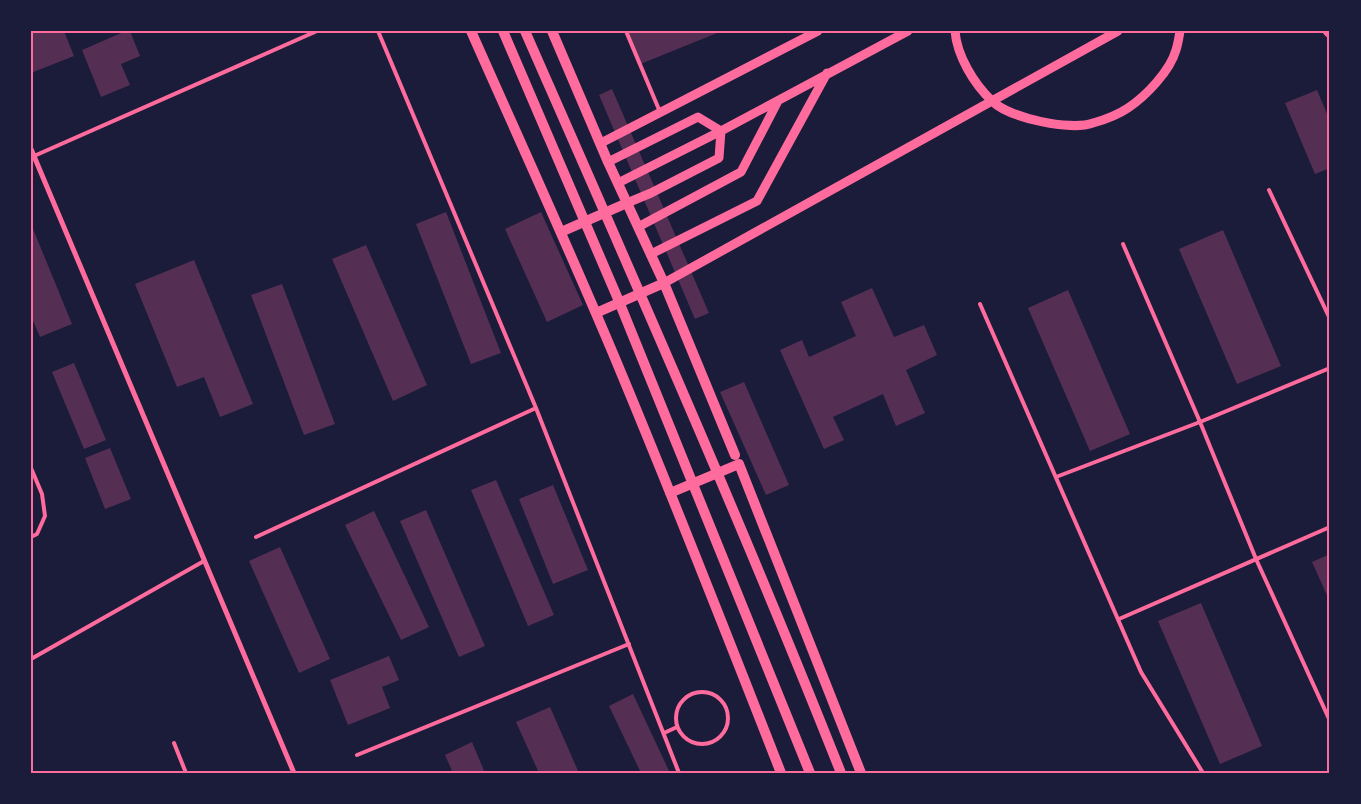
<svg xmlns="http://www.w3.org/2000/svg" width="1361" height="804" font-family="'Varela Round',sans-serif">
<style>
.building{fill:#542f53}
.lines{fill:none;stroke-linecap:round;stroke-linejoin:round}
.service{stroke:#ff6b9d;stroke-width:4}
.minor{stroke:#ff6b9d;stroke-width:5}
.tertiary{stroke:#ff6b9d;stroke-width:9}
.secondary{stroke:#ff6b9d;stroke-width:10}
.neatline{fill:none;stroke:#ff6b9d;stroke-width:2}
</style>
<rect width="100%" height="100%" fill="#1b1b3a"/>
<!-- building -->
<path class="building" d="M 31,31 L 64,31 L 74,56 L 31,73 Z
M 126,31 L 130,31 L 140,56 L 121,64 L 130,85 L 101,97 L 82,50 Z
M 624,31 L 722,31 L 638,65 Z
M 612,89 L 709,313 L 695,319 L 599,95 Z
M 1317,90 L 1330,121 L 1330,168 L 1315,174 L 1285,103 Z
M 446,212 L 501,353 L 471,364 L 416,224 Z
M 541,212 L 583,305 L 547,322 L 505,229 Z
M 31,224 L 72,324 L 40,337 L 31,316 Z
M 1223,230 L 1281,366 L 1237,384 L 1179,249 Z
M 366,245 L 427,385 L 393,401 L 332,259 Z
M 194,260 L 253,404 L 220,417 L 204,377 L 177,387 L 135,284 Z
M 282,284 L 335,424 L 304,435 L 251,295 Z
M 872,288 L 894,337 L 924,325 L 937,355 L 906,370 L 925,413 L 896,426 L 883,394 L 833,417 L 844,440 L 824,449 L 780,350 L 802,340 L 809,357 L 856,336 L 841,302 Z
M 1068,290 L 1130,434 L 1090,451 L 1028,308 Z
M 74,363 L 106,440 L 84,449 L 52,372 Z
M 744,382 L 789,485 L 766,495 L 720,392 Z
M 110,448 L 131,499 L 105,509 L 85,458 Z
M 496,480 L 554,615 L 528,626 L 471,490 Z
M 553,485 L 588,570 L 553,584 L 519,499 Z
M 426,510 L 485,646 L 459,657 L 400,521 Z
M 374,511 L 429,627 L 401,640 L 345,525 Z
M 280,547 L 330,659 L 299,673 L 249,561 Z
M 1330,554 L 1330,602 L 1312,562 Z
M 1201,603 L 1262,746 L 1220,764 L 1158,621 Z
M 389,656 L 399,680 L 382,687 L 390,708 L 348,725 L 330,680 Z
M 633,694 L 670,773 L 641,773 L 609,706 Z
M 550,707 L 579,773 L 539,773 L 516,722 Z
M 472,742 L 485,773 L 453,773 L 445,755 Z"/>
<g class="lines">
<!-- service -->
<path class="service" d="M 378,31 L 536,408 L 679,773
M 626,31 L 660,112
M 34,156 L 317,31
M 1269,190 L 1330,319
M 1123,244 L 1200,422 L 1256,559 L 1330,721
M 980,304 L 1141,672 L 1203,773
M 31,468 L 42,494 L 45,516 L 37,534 L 31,537
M 1056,477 L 1200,422 L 1330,368
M 256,537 L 536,408
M 1119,619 L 1330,527
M 31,659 L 204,561
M676 718a26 26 0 1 1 52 0a26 26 0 1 1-52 0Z
M 664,733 L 677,727
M 174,743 L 186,773
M 357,755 L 629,644"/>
<!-- minor -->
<path class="minor" d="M 31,149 L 294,773"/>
<!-- tertiary -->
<path class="tertiary" d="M 955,31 C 957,56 974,84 992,101 C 1009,118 1070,131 1093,123 C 1104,120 1119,114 1128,108 C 1146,96 1170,71 1176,50 C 1178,44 1179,37 1180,31
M 1327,31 L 1330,34
M 601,143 L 818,31
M 608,162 L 698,117 L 721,131 L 719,158 L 651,193 L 627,203
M 618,183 L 721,131 L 908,31
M 638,227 L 741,172 L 778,101
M 651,254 L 757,201 L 827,73
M 664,283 L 1118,31"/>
<!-- secondary -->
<path class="secondary" d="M 471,31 C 522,146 574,259 622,375 C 677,507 729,640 781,773
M 503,31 L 618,299 L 810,773
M 525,31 C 633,277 742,523 841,773
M 552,31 L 608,162 L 664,283 L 735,455
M 561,232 L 627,203
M 596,313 L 664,283
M 670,493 L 739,464 L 861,773"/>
</g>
<!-- border -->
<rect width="1361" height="804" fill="none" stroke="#1b1b3a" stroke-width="65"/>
<rect x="32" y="32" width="1296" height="740" class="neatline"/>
</svg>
